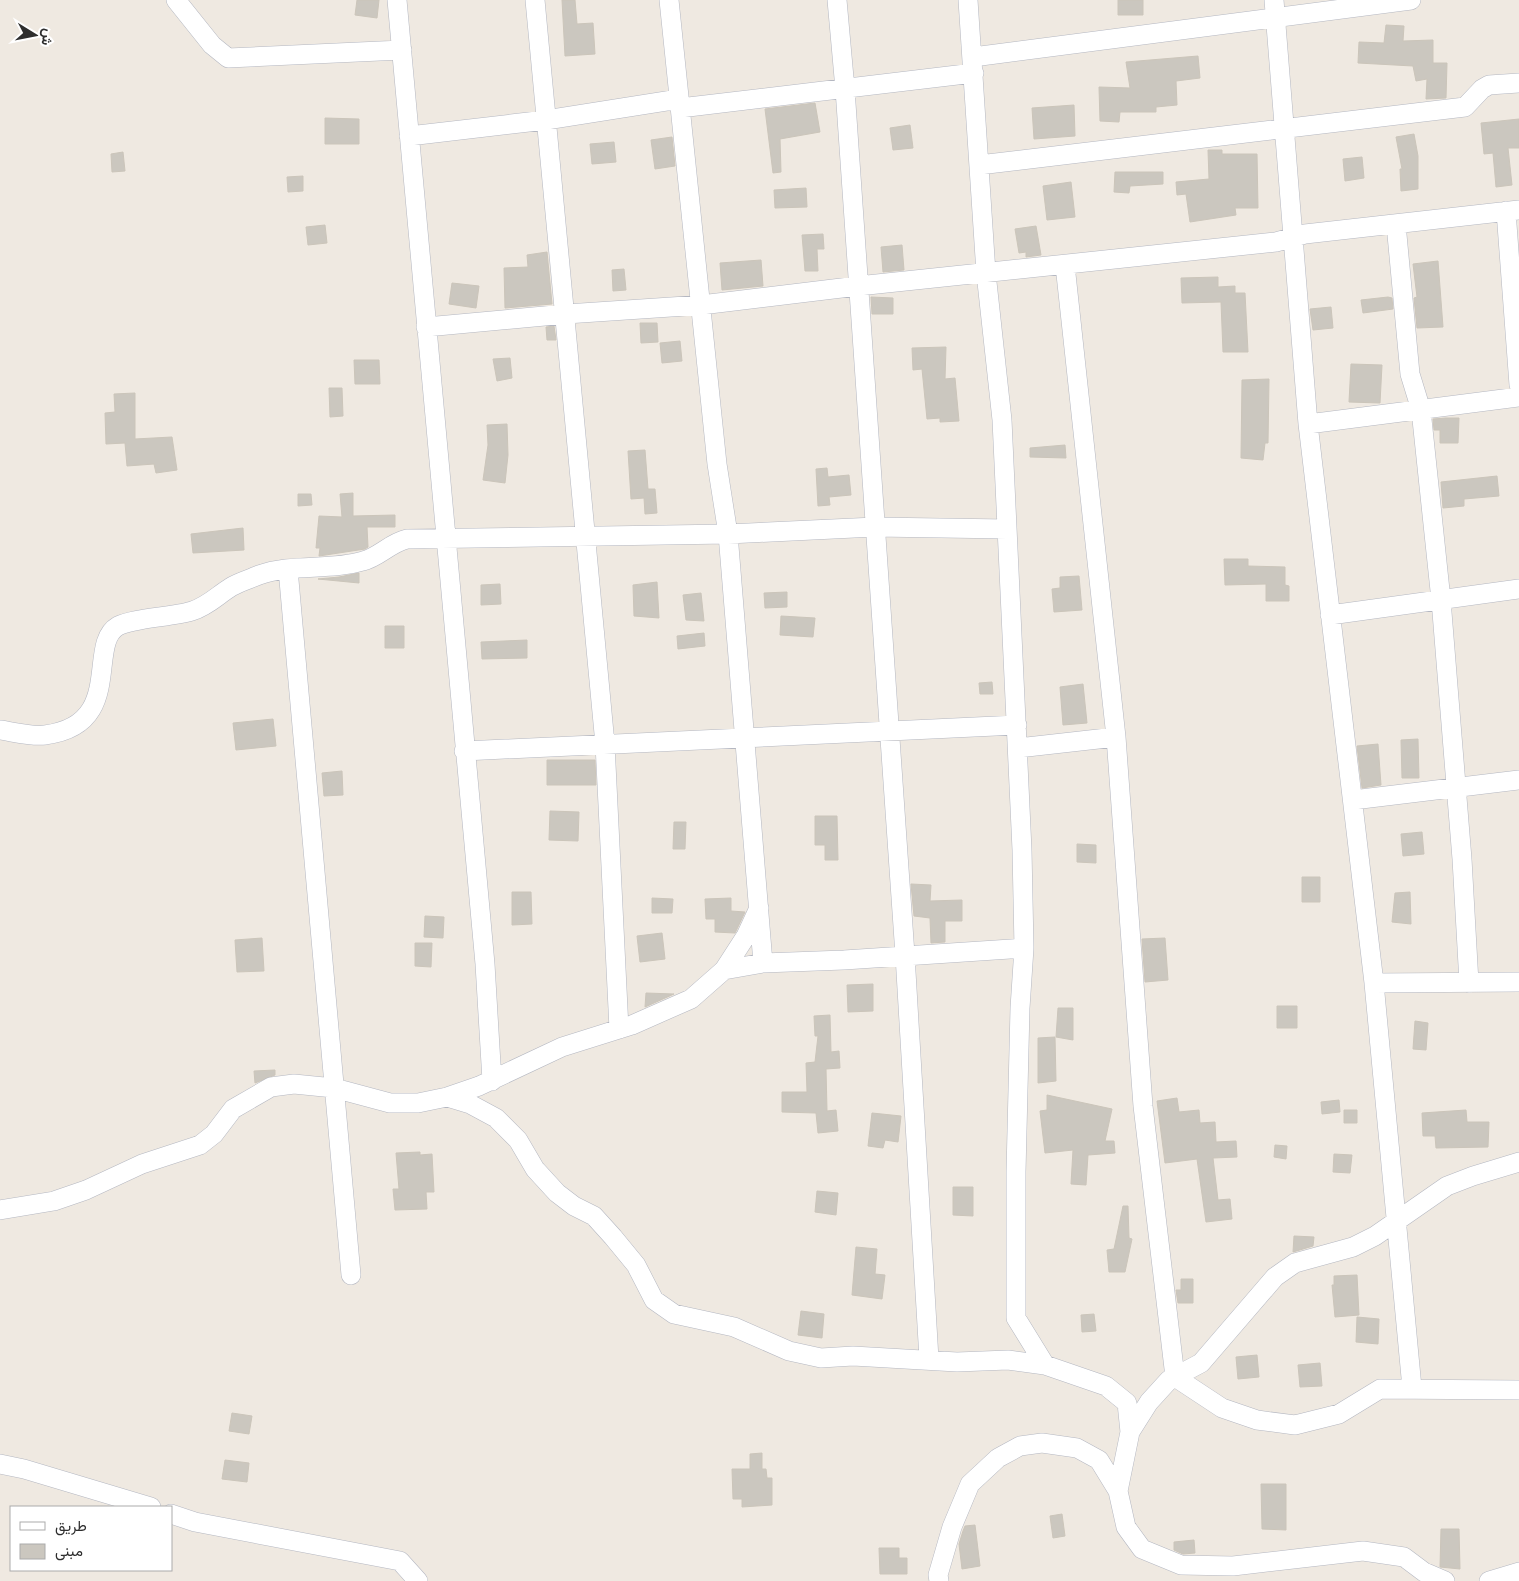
<svg xmlns="http://www.w3.org/2000/svg" width="1519" height="1581" font-family="'Golos Text',Vazirmatn,sans-serif">
<style>
.building{fill:#cbc7bf;stroke:#cbc5ba}
.lines{fill:none;stroke-linecap:round;stroke-linejoin:round}
.street-casing{stroke:#b4b7c1;stroke-width:20}
.street{stroke:#fff;stroke-width:19}
</style>
<rect width="100%" height="100%" fill="#efe9e1"/>
<!-- building -->
<path class="building" d="M 357,0 L 379,0 L 377,18 L 355,15 Z
M 562,0 L 575,0 L 577,24 L 593,23 L 595,54 L 565,56 Z
M 1118,0 L 1143,0 L 1143,15 L 1118,15 Z
M 1386,25 L 1404,26 L 1403,41 L 1433,40 L 1433,63 L 1447,63 L 1446,98 L 1426,99 L 1427,79 L 1416,81 L 1413,66 L 1358,63 L 1359,42 L 1384,43 Z
M 1198,56 L 1200,78 L 1176,81 L 1177,105 L 1156,107 L 1156,112 L 1120,112 L 1119,122 L 1100,121 L 1099,87 L 1130,88 L 1126,62 Z
M 815,103 L 820,132 L 780,139 L 781,172 L 773,173 L 765,109 Z
M 1074,105 L 1075,136 L 1034,139 L 1032,108 Z
M 325,118 L 359,119 L 359,144 L 325,144 Z
M 1519,119 L 1519,148 L 1508,148 L 1512,185 L 1496,187 L 1493,153 L 1484,154 L 1481,123 Z
M 910,125 L 913,148 L 893,150 L 890,128 Z
M 1414,134 L 1418,156 L 1418,189 L 1401,191 L 1400,169 L 1402,169 L 1396,137 Z
M 672,137 L 675,166 L 655,169 L 651,140 Z
M 614,142 L 616,162 L 592,164 L 590,144 Z
M 1208,150 L 1222,150 L 1222,154 L 1257,154 L 1258,208 L 1235,208 L 1236,215 L 1190,222 L 1186,194 L 1177,195 L 1176,182 L 1209,179 Z
M 123,152 L 125,171 L 112,172 L 111,154 Z
M 1362,157 L 1364,178 L 1345,181 L 1343,159 Z
M 1115,172 L 1163,172 L 1163,184 L 1130,186 L 1129,193 L 1114,192 Z
M 303,176 L 303,191 L 288,192 L 287,177 Z
M 1071,182 L 1075,217 L 1047,220 L 1043,186 Z
M 806,188 L 807,207 L 775,208 L 774,190 Z
M 325,225 L 327,243 L 308,245 L 306,227 Z
M 1036,226 L 1041,255 L 1026,257 L 1026,252 L 1019,253 L 1015,229 Z
M 823,234 L 824,249 L 817,249 L 818,271 L 805,271 L 802,235 Z
M 902,245 L 904,270 L 883,272 L 881,247 Z
M 547,252 L 552,304 L 505,308 L 504,268 L 528,267 L 527,255 Z
M 761,260 L 763,286 L 722,290 L 720,263 Z
M 1438,261 L 1443,327 L 1417,328 L 1414,298 L 1417,297 L 1413,264 Z
M 624,269 L 626,290 L 613,291 L 612,270 Z
M 1218,277 L 1218,287 L 1235,286 L 1235,293 L 1245,293 L 1248,352 L 1223,352 L 1221,302 L 1182,303 L 1181,278 Z
M 452,283 L 479,286 L 476,308 L 449,304 Z
M 871,297 L 893,298 L 893,314 L 872,314 Z
M 1388,297 L 1392,298 L 1393,309 L 1363,313 L 1361,300 Z
M 1331,307 L 1333,328 L 1313,330 L 1310,309 Z
M 640,323 L 657,323 L 658,342 L 641,343 Z
M 554,326 L 556,340 L 547,340 L 546,327 Z
M 680,341 L 682,361 L 662,363 L 660,343 Z
M 946,347 L 945,379 L 955,378 L 959,421 L 940,422 L 940,418 L 927,419 L 922,369 L 913,370 L 912,348 Z
M 510,358 L 512,378 L 497,381 L 493,359 Z
M 354,360 L 379,360 L 380,384 L 355,384 Z
M 1351,364 L 1382,365 L 1380,403 L 1349,402 Z
M 1269,379 L 1268,443 L 1265,443 L 1263,460 L 1241,458 L 1242,380 Z
M 329,388 L 342,388 L 343,416 L 330,417 Z
M 135,393 L 135,439 L 172,437 L 177,470 L 156,473 L 154,464 L 127,466 L 125,443 L 106,444 L 105,413 L 115,412 L 114,394 Z
M 1446,418 L 1459,418 L 1458,443 L 1440,443 L 1440,430 L 1434,430 L 1433,419 Z
M 507,424 L 508,455 L 505,483 L 483,480 L 488,445 L 487,425 Z
M 1065,445 L 1066,458 L 1030,457 L 1030,448 Z
M 645,450 L 648,489 L 655,489 L 657,513 L 645,514 L 644,498 L 631,499 L 628,451 Z
M 827,468 L 828,477 L 849,475 L 851,495 L 829,497 L 830,505 L 818,506 L 816,469 Z
M 1497,476 L 1499,496 L 1464,499 L 1464,506 L 1443,508 L 1441,482 Z
M 353,493 L 353,516 L 395,515 L 395,527 L 367,527 L 368,547 L 365,549 L 319,556 L 320,548 L 316,548 L 319,516 L 342,517 L 340,494 Z
M 298,494 L 311,494 L 312,505 L 298,506 Z
M 243,528 L 244,550 L 193,553 L 191,534 Z
M 1224,559 L 1248,559 L 1248,566 L 1285,567 L 1285,585 L 1289,586 L 1289,601 L 1266,601 L 1266,584 L 1225,585 Z
M 359,573 L 359,583 L 318,579 L 339,577 Z
M 1079,576 L 1082,610 L 1054,612 L 1052,589 L 1060,588 L 1060,577 Z
M 657,582 L 659,618 L 634,616 L 633,585 Z
M 500,584 L 501,604 L 481,605 L 481,585 Z
M 787,592 L 787,607 L 765,608 L 764,593 Z
M 701,593 L 704,621 L 686,620 L 683,595 Z
M 781,616 L 815,618 L 813,637 L 780,635 Z
M 385,626 L 404,626 L 404,648 L 385,648 Z
M 704,633 L 705,646 L 678,649 L 677,636 Z
M 527,640 L 527,658 L 482,659 L 481,642 Z
M 992,682 L 993,694 L 980,694 L 979,683 Z
M 1083,684 L 1087,723 L 1063,725 L 1060,687 Z
M 273,719 L 276,746 L 236,750 L 233,723 Z
M 1418,739 L 1419,778 L 1402,778 L 1401,740 Z
M 1378,744 L 1381,785 L 1362,788 L 1357,746 Z
M 547,760 L 595,760 L 596,785 L 547,785 Z
M 342,771 L 343,795 L 324,796 L 322,773 Z
M 550,811 L 579,812 L 578,841 L 549,840 Z
M 815,816 L 837,816 L 838,860 L 825,860 L 825,845 L 815,845 Z
M 674,822 L 686,822 L 685,849 L 673,849 Z
M 1422,832 L 1424,854 L 1403,856 L 1401,834 Z
M 1077,844 L 1096,845 L 1096,863 L 1077,862 Z
M 1302,877 L 1320,877 L 1320,902 L 1302,902 Z
M 911,884 L 931,885 L 930,901 L 962,900 L 962,921 L 945,921 L 945,942 L 931,943 L 930,918 L 914,916 Z
M 512,892 L 531,892 L 532,924 L 512,925 Z
M 1410,892 L 1411,924 L 1392,922 L 1395,893 Z
M 652,898 L 673,899 L 672,913 L 652,913 Z
M 731,898 L 731,911 L 745,912 L 736,931 L 735,933 L 715,932 L 715,919 L 706,919 L 705,899 Z
M 425,916 L 444,917 L 443,938 L 424,937 Z
M 662,933 L 665,959 L 640,962 L 637,936 Z
M 262,938 L 264,971 L 237,972 L 235,940 Z
M 1165,938 L 1168,980 L 1145,982 L 1142,939 Z
M 415,943 L 432,943 L 431,967 L 415,966 Z
M 873,984 L 873,1011 L 848,1012 L 847,985 Z
M 646,993 L 674,994 L 645,1007 Z
M 1277,1006 L 1297,1006 L 1297,1028 L 1277,1028 Z
M 1058,1008 L 1073,1008 L 1073,1040 L 1056,1037 Z
M 830,1015 L 831,1052 L 839,1051 L 840,1068 L 826,1069 L 827,1111 L 836,1110 L 838,1131 L 818,1133 L 816,1113 L 782,1112 L 782,1092 L 807,1092 L 806,1063 L 815,1062 L 818,1036 L 815,1036 L 814,1016 Z
M 1415,1021 L 1428,1023 L 1426,1050 L 1413,1049 Z
M 1055,1037 L 1056,1081 L 1038,1083 L 1038,1038 Z
M 275,1070 L 275,1075 L 255,1083 L 254,1071 Z
M 1047,1095 L 1112,1109 L 1105,1141 L 1114,1141 L 1115,1153 L 1088,1155 L 1086,1185 L 1071,1184 L 1073,1150 L 1045,1153 L 1040,1111 L 1047,1110 Z
M 1177,1098 L 1179,1112 L 1199,1110 L 1200,1123 L 1215,1122 L 1216,1142 L 1236,1141 L 1237,1157 L 1213,1158 L 1218,1200 L 1230,1199 L 1232,1219 L 1206,1222 L 1197,1159 L 1165,1163 L 1157,1101 Z
M 1339,1100 L 1340,1112 L 1322,1114 L 1321,1102 Z
M 1344,1110 L 1357,1110 L 1357,1123 L 1344,1123 Z
M 1466,1110 L 1467,1122 L 1489,1122 L 1488,1147 L 1436,1148 L 1435,1136 L 1423,1136 L 1422,1113 Z
M 872,1113 L 901,1116 L 898,1142 L 885,1140 L 883,1148 L 868,1146 Z
M 1275,1145 L 1287,1146 L 1286,1159 L 1274,1157 Z
M 420,1152 L 420,1155 L 432,1154 L 434,1192 L 426,1192 L 427,1209 L 395,1210 L 393,1189 L 399,1189 L 396,1153 Z
M 1334,1154 L 1352,1155 L 1350,1173 L 1333,1172 Z
M 953,1187 L 973,1187 L 973,1216 L 953,1215 Z
M 817,1191 L 838,1193 L 836,1215 L 815,1212 Z
M 1123,1206 L 1128,1206 L 1129,1238 L 1132,1239 L 1125,1272 L 1109,1272 L 1107,1250 L 1114,1249 Z
M 1294,1236 L 1314,1237 L 1313,1246 L 1293,1252 Z
M 856,1247 L 877,1249 L 875,1274 L 885,1275 L 882,1299 L 852,1295 Z
M 1357,1275 L 1359,1315 L 1335,1317 L 1332,1285 L 1334,1285 L 1334,1276 Z
M 1181,1279 L 1193,1279 L 1193,1303 L 1178,1303 L 1176,1290 L 1181,1290 Z
M 801,1311 L 824,1314 L 822,1338 L 798,1335 Z
M 1094,1314 L 1096,1331 L 1082,1332 L 1081,1315 Z
M 1357,1317 L 1379,1319 L 1378,1344 L 1356,1342 Z
M 1257,1355 L 1259,1377 L 1238,1379 L 1236,1357 Z
M 1320,1363 L 1322,1386 L 1300,1387 L 1298,1365 Z
M 232,1413 L 252,1416 L 249,1434 L 229,1431 Z
M 762,1453 L 762,1469 L 766,1469 L 767,1478 L 772,1478 L 772,1505 L 742,1507 L 742,1499 L 733,1499 L 732,1469 L 750,1469 L 750,1454 Z
M 225,1460 L 249,1463 L 247,1482 L 222,1479 Z
M 1261,1484 L 1286,1484 L 1286,1530 L 1262,1529 Z
M 1062,1514 L 1065,1536 L 1053,1538 L 1050,1516 Z
M 975,1525 L 980,1566 L 962,1569 L 959,1544 L 963,1531 L 965,1526 Z
M 1441,1529 L 1459,1529 L 1460,1569 L 1440,1567 Z
M 1194,1540 L 1195,1553 L 1183,1554 L 1174,1550 L 1174,1542 Z
M 879,1548 L 899,1548 L 899,1558 L 907,1558 L 907,1574 L 880,1574 Z"/>
<g class="lines">
<defs>
<path id="street" d="M 176,0 L 212,45 L 228,58 L 402,50
M 397,0 L 485,964 L 492,1081
M 535,0 L 605,744 L 619,1029
M 669,0 L 717,464 L 728,534 L 763,963
M 837,0 L 845,89 L 905,955 L 929,1359
M 968,0 L 986,273 L 1002,420 L 1022,850 L 1024,948 L 1020,1008 L 1016,1172 L 1016,1318 L 1045,1365
M 1274,0 L 1308,424 L 1374,983 L 1412,1388
M 973,57 L 1411,0
M 680,108 L 974,73
M 409,136 L 546,120 L 679,99
M 979,165 L 1465,107 L 1482,89 L 1489,85 L 1519,83
M 1506,211 L 1519,385
M 1396,224 L 1410,374 L 1421,410 L 1441,600 L 1462,859 L 1469,983
M 1065,265 L 1116,737 L 1143,1106 L 1175,1377 L 1222,1408 L 1257,1420 L 1295,1425 L 1339,1414 L 1380,1389 L 1519,1390
M 426,327 L 566,314 L 701,305 L 858,286 L 1276,242 L 1305,234 L 1519,210
M 1308,424 L 1519,397
M 288,569 L 351,1275
M 1330,615 L 1519,589
M 0,730 C 14,732 32,737 45,735 C 126,725 86,644 118,626 C 134,618 173,617 192,611 C 208,606 218,595 231,587 C 239,582 250,579 259,575 C 292,563 330,571 363,561 C 379,557 390,543 407,539 L 728,534 L 875,527 L 1007,529
M 1018,748 L 1116,737
M 464,751 L 1017,725
M 1353,800 L 1519,780
M 724,970 L 763,963 L 844,960 L 1024,948
M 1374,983 L 1519,982
M 447,1097 L 470,1104 L 496,1118 L 518,1140 L 535,1169 L 557,1193 L 574,1206 L 594,1216 L 613,1237 L 636,1265 L 654,1300 L 674,1314 L 734,1327 L 789,1351 L 821,1358 L 853,1356 L 957,1362 L 1008,1360 L 1045,1365 L 1106,1386 L 1127,1403 L 1130,1432
M 0,1210 L 54,1201 L 86,1190 L 142,1164 L 200,1145 L 214,1134 L 233,1109 L 271,1087 L 294,1084 L 334,1088 L 390,1103 L 418,1103 L 447,1097 L 479,1086 L 562,1047 L 632,1025 L 691,999 L 724,970 L 746,936 L 759,908
M 0,1464 L 24,1469 L 151,1507
M 171,1514 L 195,1522 L 400,1561 L 418,1581
M 939,1581 L 938,1575 L 952,1527 L 970,1484 L 998,1458 L 1020,1446 L 1042,1443 L 1077,1448 L 1099,1460 L 1118,1491
M 1445,1581 L 1424,1572 L 1404,1557 L 1363,1551 L 1233,1566 L 1181,1565 L 1142,1549 L 1126,1527 L 1118,1491 L 1130,1432 L 1149,1402 L 1169,1380 L 1201,1363 L 1275,1277 L 1295,1263 L 1353,1247 L 1375,1236 L 1447,1186 L 1473,1176 L 1519,1162
M 1489,1581 L 1519,1572"/>
</defs>
<!-- street casing -->
<use href="#street" class="street-casing"/>
<!-- street -->
<use href="#street" class="street"/>
</g>
<!-- legend -->
<rect x="10" y="1506" width="162" height="65" fill="#ffffff" stroke="#ababab"/>
<rect x="20" y="1522" width="25" height="8" fill="#ffffff" stroke="#ababab"/>
<text x="55" y="1531" font-size="15" fill="#2e2e2e">طريق</text>
<rect x="20" y="1544" width="25" height="15" fill="#cbc7bf" stroke="#ababab"/>
<text x="55" y="1556" font-size="15" fill="#2e2e2e">مبنى</text>
<!-- north arrow -->
<g transform="translate(35 35) rotate(100)" stroke="#ffffff" stroke-width="4" paint-order="stroke">
<path d="M0-4L9 19L0 12L-9 19Z" fill="#2e2e2e"/>
<text y="-8" font-size="14" font-weight="bold" text-anchor="middle" fill="#2e2e2e">ش</text>
</g>
</svg>
